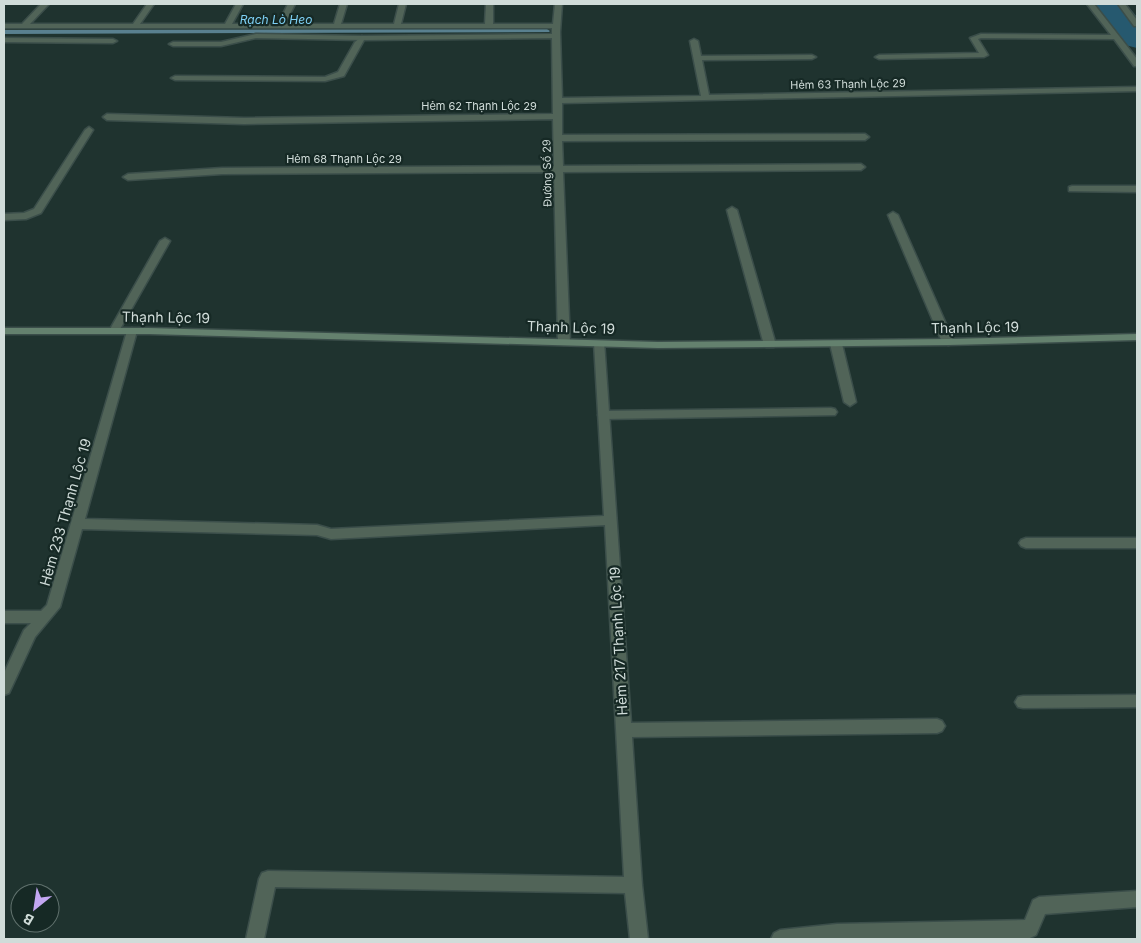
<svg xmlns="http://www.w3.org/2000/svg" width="1141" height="943" font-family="Inter,sans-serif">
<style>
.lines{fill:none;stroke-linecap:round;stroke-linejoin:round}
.stream{fill:#59808f;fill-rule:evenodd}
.river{fill:#26596f;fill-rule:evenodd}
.lane-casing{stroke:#3b4e4a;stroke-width:3}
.street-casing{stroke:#3b4e4a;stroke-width:3}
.secondary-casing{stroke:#3b4e4a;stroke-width:3}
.lane{fill:#516458;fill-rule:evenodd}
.street{fill:#516458;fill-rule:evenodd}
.secondary{fill:#64816e;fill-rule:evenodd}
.labels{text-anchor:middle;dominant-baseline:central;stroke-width:4.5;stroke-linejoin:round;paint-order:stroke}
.far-street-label{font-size:11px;fill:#d0dcd9;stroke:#162925}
.far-water-label{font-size:12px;font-style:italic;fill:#7fd1f6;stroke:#162925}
.street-label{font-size:14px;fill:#d0dcd9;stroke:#162925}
</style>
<rect width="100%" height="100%" fill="#1f332f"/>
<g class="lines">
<!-- stream -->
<path class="stream" d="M 547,29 L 550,31 L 549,32 L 4,34 L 4,30 Z"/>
<!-- river -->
<path class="river" d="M 1093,4 L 1126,4 L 1137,17 L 1137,48 L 1125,45 Z"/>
<defs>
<path id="lane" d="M 256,34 L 362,36 L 366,38 L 362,40 L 256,38 L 221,46 L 173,46 L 169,44 L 173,42 L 221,42 Z
M 89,127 L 93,130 L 41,213 L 26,219 L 4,220 L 4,214 L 24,213 L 34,209 L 85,130 Z
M 836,341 L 842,344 L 856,402 L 850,406 L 844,402 L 830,344 Z
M 831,408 L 835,409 L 837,412 L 835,415 L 604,419 L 598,415 L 604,411 Z"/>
<path id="street" d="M 41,4 L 49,4 L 30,24 L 133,24 L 147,4 L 154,4 L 140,24 L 225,24 L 236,4 L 243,4 L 232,24 L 278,24 L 288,4 L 295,4 L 285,24 L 334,24 L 340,4 L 347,4 L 341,24 L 394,24 L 399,4 L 406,4 L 401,24 L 485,24 L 486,4 L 493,4 L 493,24 L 553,24 L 555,4 L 562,4 L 560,32 L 562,98 L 701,96 L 690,41 L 694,39 L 698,41 L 701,56 L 812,55 L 816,57 L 812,59 L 702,60 L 709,95 L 1137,87 L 1137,91 L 562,103 L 562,135 L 865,134 L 869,137 L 865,140 L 562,141 L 563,166 L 861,164 L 865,167 L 861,170 L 563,172 L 570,342 L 564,345 L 558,342 L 554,172 L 222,174 L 128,180 L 123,177 L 128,174 L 222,168 L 554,166 L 553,119 L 244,124 L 107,120 L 103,117 L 107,114 L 244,118 L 553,114 L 552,38 L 364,40 L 344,76 L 325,81 L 175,80 L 171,78 L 175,76 L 325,77 L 338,72 L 355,42 L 362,36 L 552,34 L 552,28 L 4,28 L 4,24 L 22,24 Z
M 1087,4 L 1094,4 L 1137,59 L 1137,66 L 1134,66 L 1114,39 L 981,38 L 978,39 L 988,55 L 984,57 L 879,59 L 875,57 L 879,55 L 979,53 L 970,38 L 981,34 L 1111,35 Z
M 1118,4 L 1125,4 L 1137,20 L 1137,26 L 1134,26 Z
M 4,38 L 113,39 L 117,41 L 113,43 L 4,42 Z
M 1072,186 L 1137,186 L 1137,192 L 1069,191 L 1069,187 Z
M 732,207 L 737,210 L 776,345 L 774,347 L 766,347 L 764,345 L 727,210 Z
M 893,212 L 898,215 L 954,342 L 952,344 L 948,345 L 942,342 L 888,215 Z
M 165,238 L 170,241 L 119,331 L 118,333 L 110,333 L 109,331 L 160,241 Z
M 132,328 L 137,331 L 85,519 L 317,525 L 331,529 L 604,516 L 594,343 L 596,341 L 604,341 L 631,723 L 937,719 L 942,721 L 945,726 L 942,731 L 937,733 L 632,737 L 642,885 L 648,939 L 630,939 L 625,893 L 275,887 L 264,939 L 246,939 L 259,879 L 262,873 L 268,871 L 624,877 L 605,525 L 331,539 L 317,535 L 82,529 L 60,607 L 35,637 L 9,693 L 4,695 L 4,673 L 24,630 L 31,623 L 4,623 L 4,611 L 41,611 L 47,605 L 127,331 Z
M 1026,538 L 1137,538 L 1137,548 L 1026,548 L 1021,546 L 1019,543 L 1021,540 Z
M 1137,695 L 1137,707 L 1023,708 L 1018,707 L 1015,702 L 1018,697 L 1023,696 Z
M 1137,891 L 1137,907 L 1045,914 L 1036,935 L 1030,938 L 771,939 L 774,933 L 780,930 L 837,924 L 1025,920 L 1033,900 L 1039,897 Z"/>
<path id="secondary" d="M 4,328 L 149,328 L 658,342 L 948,339 L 1137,334 L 1137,340 L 948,345 L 658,348 L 149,334 L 4,334 Z"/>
</defs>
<!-- lane casing -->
<use href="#lane" class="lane-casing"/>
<!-- street casing -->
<use href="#street" class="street-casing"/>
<!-- secondary casing -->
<use href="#secondary" class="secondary-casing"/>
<!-- lane -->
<use href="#lane" class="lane"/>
<!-- street -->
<use href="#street" class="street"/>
<!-- secondary -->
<use href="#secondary" class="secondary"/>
</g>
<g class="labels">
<!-- far-street labels -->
<g class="far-street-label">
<text transform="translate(848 84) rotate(-1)">Hẻm 63 Thạnh Lộc 29</text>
<text x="479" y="106">Hẻm 62 Thạnh Lộc 29</text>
<text x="344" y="159">Hẻm 68 Thạnh Lộc 29</text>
<text transform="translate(547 173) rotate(-91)">Đường Số 29</text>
</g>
<!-- far-water labels -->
<g class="far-water-label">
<text x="276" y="19">Rạch Lò Heo</text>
</g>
<!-- street labels -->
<g class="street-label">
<text transform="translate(166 317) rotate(1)">Thạnh Lộc 19</text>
<text transform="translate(571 327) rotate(2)">Thạnh Lộc 19</text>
<text transform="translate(975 327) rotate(-1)">Thạnh Lộc 19</text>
<text transform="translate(65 512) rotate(-74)">Hẻm 233 Thạnh Lộc 19</text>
<text transform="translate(618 641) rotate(-93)">Hẻm 217 Thạnh Lộc 19</text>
</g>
</g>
<!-- border -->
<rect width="1141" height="943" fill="none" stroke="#d0dcd9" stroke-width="10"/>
<!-- north arrow -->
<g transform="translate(35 908) rotate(210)"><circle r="24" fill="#162925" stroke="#60716d"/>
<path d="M0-4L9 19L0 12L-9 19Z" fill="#c3a7f2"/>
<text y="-8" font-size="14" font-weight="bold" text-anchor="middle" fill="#d0dcd9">B</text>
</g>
</svg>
